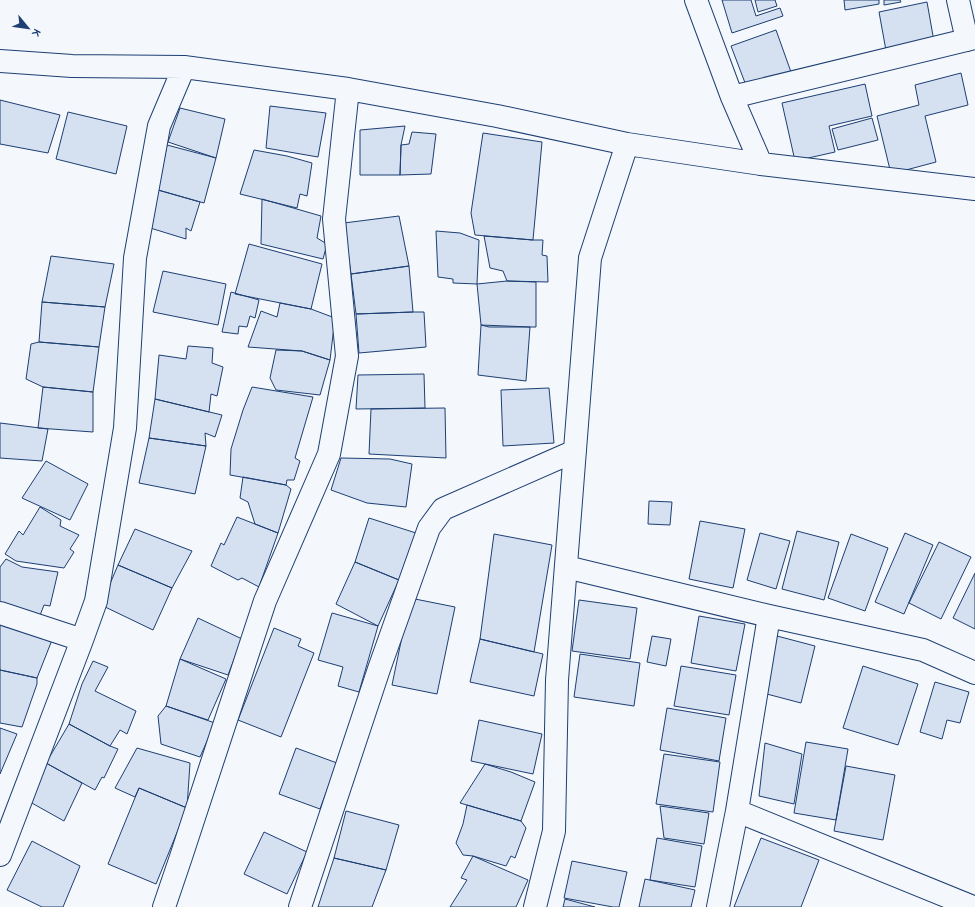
<svg xmlns="http://www.w3.org/2000/svg" width="975" height="907" font-family="Karla,sans-serif">
<style>
.building{fill:#d5e0f0;stroke:#1d3f73}
.lines{fill:none;stroke-linecap:round;stroke-linejoin:round}
.minor-casing{stroke:#1d3f73;stroke-width:24}
.minor{stroke:#f4f7fb;stroke-width:22}
</style>
<rect width="100%" height="100%" fill="#f4f7fb"/>
<!-- building -->
<path class="building" d="M 722,0 L 751,0 L 756,16 L 780,8 L 783,16 L 732,33 Z
M 755,0 L 775,0 L 777,6 L 758,12 Z
M 844,0 L 879,0 L 879,4 L 845,10 Z
M 884,0 L 900,0 L 901,2 L 884,5 Z
M 927,2 L 935,47 L 887,56 L 879,12 Z
M 776,30 L 791,72 L 747,88 L 731,46 Z
M 961,73 L 968,105 L 925,116 L 936,162 L 891,174 L 877,116 L 919,105 L 915,85 Z
M 865,84 L 872,116 L 829,126 L 835,152 L 795,161 L 782,103 Z
M 0,100 L 60,115 L 48,153 L 0,144 Z
M 270,106 L 326,113 L 318,157 L 266,148 Z
M 180,108 L 225,119 L 216,158 L 168,142 Z
M 68,112 L 127,126 L 116,174 L 56,159 Z
M 872,118 L 878,140 L 838,150 L 832,129 Z
M 405,126 L 401,145 L 400,175 L 360,175 L 360,130 Z
M 412,132 L 436,134 L 431,174 L 400,175 L 401,145 L 409,144 Z
M 483,133 L 542,142 L 533,240 L 475,235 L 471,213 Z
M 167,145 L 216,158 L 204,203 L 158,190 Z
M 254,150 L 287,156 L 312,163 L 307,196 L 300,194 L 297,208 L 240,194 Z
M 158,190 L 200,202 L 191,231 L 186,228 L 186,239 L 147,227 Z
M 262,199 L 321,216 L 317,238 L 327,244 L 323,259 L 261,244 Z
M 399,216 L 409,266 L 351,274 L 344,223 Z
M 436,231 L 460,233 L 479,240 L 477,284 L 453,283 L 453,279 L 438,277 Z
M 484,236 L 533,240 L 543,240 L 542,255 L 547,256 L 548,282 L 507,281 L 503,271 L 490,268 Z
M 249,244 L 322,264 L 311,309 L 235,294 Z
M 51,256 L 114,264 L 105,307 L 42,302 Z
M 409,266 L 413,312 L 356,314 L 351,274 Z
M 163,271 L 226,284 L 218,325 L 153,312 Z
M 507,281 L 536,282 L 536,327 L 489,327 L 481,325 L 477,284 Z
M 231,292 L 259,300 L 255,318 L 250,316 L 247,327 L 239,326 L 238,334 L 222,332 Z
M 42,302 L 105,307 L 99,347 L 39,342 Z
M 280,303 L 311,309 L 335,318 L 330,360 L 302,351 L 248,347 L 261,311 L 277,317 Z
M 413,312 L 424,312 L 426,347 L 359,353 L 356,314 Z
M 481,325 L 530,327 L 526,381 L 478,375 Z
M 39,342 L 99,347 L 93,392 L 43,387 L 26,379 L 31,344 Z
M 188,346 L 213,348 L 212,363 L 223,367 L 217,396 L 211,394 L 209,412 L 155,399 L 159,355 L 186,359 Z
M 276,350 L 302,351 L 330,360 L 320,395 L 276,390 L 270,378 Z
M 424,374 L 425,408 L 356,409 L 358,375 Z
M 43,387 L 93,392 L 93,432 L 38,428 Z
M 252,387 L 313,397 L 295,458 L 300,461 L 294,480 L 287,480 L 286,485 L 230,475 L 231,449 L 243,410 Z
M 549,388 L 554,443 L 503,446 L 501,390 Z
M 155,399 L 222,415 L 215,437 L 205,433 L 206,446 L 149,438 Z
M 445,408 L 446,458 L 369,454 L 371,409 Z
M 0,423 L 48,429 L 42,461 L 0,458 Z
M 149,438 L 206,446 L 195,494 L 139,483 Z
M 341,458 L 390,459 L 412,464 L 406,507 L 367,503 L 331,490 Z
M 46,461 L 88,484 L 70,520 L 22,498 Z
M 243,477 L 286,485 L 291,489 L 278,533 L 255,524 L 248,502 L 240,498 Z
M 649,501 L 672,502 L 670,525 L 648,524 Z
M 40,507 L 61,520 L 60,526 L 79,535 L 70,549 L 74,552 L 64,568 L 16,561 L 5,554 L 19,531 L 23,535 Z
M 237,517 L 278,533 L 259,587 L 242,578 L 238,580 L 211,566 L 221,543 L 224,545 Z
M 369,518 L 416,533 L 399,580 L 355,562 Z
M 700,521 L 745,529 L 733,588 L 689,579 Z
M 135,529 L 192,551 L 172,588 L 118,565 Z
M 797,531 L 839,542 L 824,600 L 782,589 Z
M 760,533 L 790,541 L 776,589 L 747,580 Z
M 905,533 L 933,545 L 904,614 L 875,602 Z
M 494,534 L 552,545 L 534,652 L 480,639 Z
M 851,534 L 888,548 L 865,611 L 828,598 Z
M 939,542 L 971,557 L 941,619 L 909,603 Z
M 6,559 L 22,567 L 58,572 L 50,606 L 44,605 L 39,618 L 0,609 L 0,567 Z
M 355,562 L 399,580 L 378,626 L 336,604 Z
M 118,565 L 172,588 L 153,630 L 101,605 Z
M 975,573 L 975,629 L 953,618 Z
M 410,598 L 455,607 L 437,694 L 392,685 Z
M 579,600 L 637,608 L 630,659 L 572,651 Z
M 332,613 L 378,626 L 359,692 L 338,686 L 343,667 L 318,660 Z
M 699,616 L 745,624 L 736,671 L 691,663 Z
M 198,618 L 242,639 L 228,675 L 180,659 Z
M 0,621 L 52,640 L 37,678 L 0,670 Z
M 274,628 L 301,639 L 298,646 L 314,653 L 281,737 L 238,720 Z
M 652,636 L 671,639 L 666,666 L 647,662 Z
M 777,636 L 815,646 L 801,703 L 763,693 Z
M 480,639 L 543,654 L 534,696 L 470,682 Z
M 580,654 L 640,663 L 634,706 L 574,697 Z
M 180,659 L 226,679 L 208,720 L 166,706 Z
M 93,661 L 108,667 L 95,691 L 136,711 L 127,734 L 120,730 L 110,746 L 69,724 L 82,684 Z
M 681,666 L 736,675 L 729,715 L 674,706 Z
M 863,666 L 918,684 L 898,745 L 843,728 Z
M 0,670 L 37,678 L 37,684 L 22,727 L 0,723 Z
M 935,682 L 969,692 L 960,723 L 947,720 L 942,739 L 920,732 Z
M 166,706 L 215,723 L 200,757 L 161,744 L 158,716 Z
M 667,708 L 726,718 L 719,761 L 660,750 Z
M 479,720 L 542,734 L 533,774 L 471,761 Z
M 69,724 L 110,746 L 118,749 L 104,778 L 102,777 L 95,790 L 46,763 Z
M 0,728 L 17,734 L 0,774 Z
M 806,742 L 848,749 L 836,820 L 794,813 Z
M 765,743 L 802,754 L 794,804 L 759,796 Z
M 137,748 L 190,763 L 187,808 L 139,788 L 135,797 L 115,788 Z
M 296,748 L 337,763 L 320,809 L 279,794 Z
M 664,754 L 720,762 L 713,812 L 656,804 Z
M 46,763 L 82,783 L 64,821 L 30,802 Z
M 485,764 L 511,772 L 535,782 L 521,821 L 460,803 Z
M 846,766 L 895,775 L 883,840 L 834,831 Z
M 139,788 L 187,808 L 156,884 L 108,864 Z
M 467,805 L 521,821 L 526,828 L 515,858 L 511,856 L 506,866 L 473,856 L 463,855 L 456,843 L 463,824 Z
M 660,806 L 709,813 L 704,844 L 664,838 Z
M 346,811 L 399,825 L 386,870 L 334,858 Z
M 264,832 L 307,852 L 287,894 L 244,874 Z
M 657,838 L 702,846 L 695,887 L 650,880 Z
M 761,838 L 819,860 L 801,907 L 734,907 Z
M 32,841 L 80,866 L 63,907 L 42,907 L 7,890 Z
M 473,856 L 528,880 L 516,907 L 450,907 L 467,880 L 461,878 Z
M 334,858 L 386,870 L 372,907 L 318,907 Z
M 572,861 L 627,872 L 619,907 L 613,907 L 564,898 Z
M 645,879 L 695,890 L 691,907 L 639,907 Z
M 565,899 L 595,907 L 563,907 Z"/>
<g class="lines">
<defs>
<path id="minor" d="M 696,0 L 732,97 L 761,164
M 958,0 L 967,40
M 0,61 L 72,66 L 184,67
M 732,97 L 975,38
M 566,567 L 769,616 L 923,650 L 975,673
M 0,613 L 82,640
M 737,811 L 973,907
M 0,855 L 82,640 L 96,601 L 125,428 L 135,258 L 159,126 L 184,67 L 348,89 L 497,116 L 627,144 L 761,164 L 975,189
M 164,907 L 181,857 L 265,601 L 329,454 L 347,356 L 334,219 L 348,89
M 300,907 L 379,669 L 429,528 L 443,509 L 575,451
M 535,907 L 554,831 L 557,680 L 590,258 L 627,144
M 718,907 L 737,811 L 769,616"/>
</defs>
<!-- minor casing -->
<use href="#minor" class="minor-casing"/>
<!-- minor -->
<use href="#minor" class="minor"/>
</g>
<!-- north arrow -->
<g transform="translate(28 28) rotate(119)" stroke="#f4f7fb" stroke-width="3" paint-order="stroke">
<path d="M0-3L7 15L0 10L-7 15Z" fill="#1d3f73"/>
<text y="-6" font-size="11" font-weight="bold" text-anchor="middle" fill="#1d3f73">K</text>
</g>
</svg>
